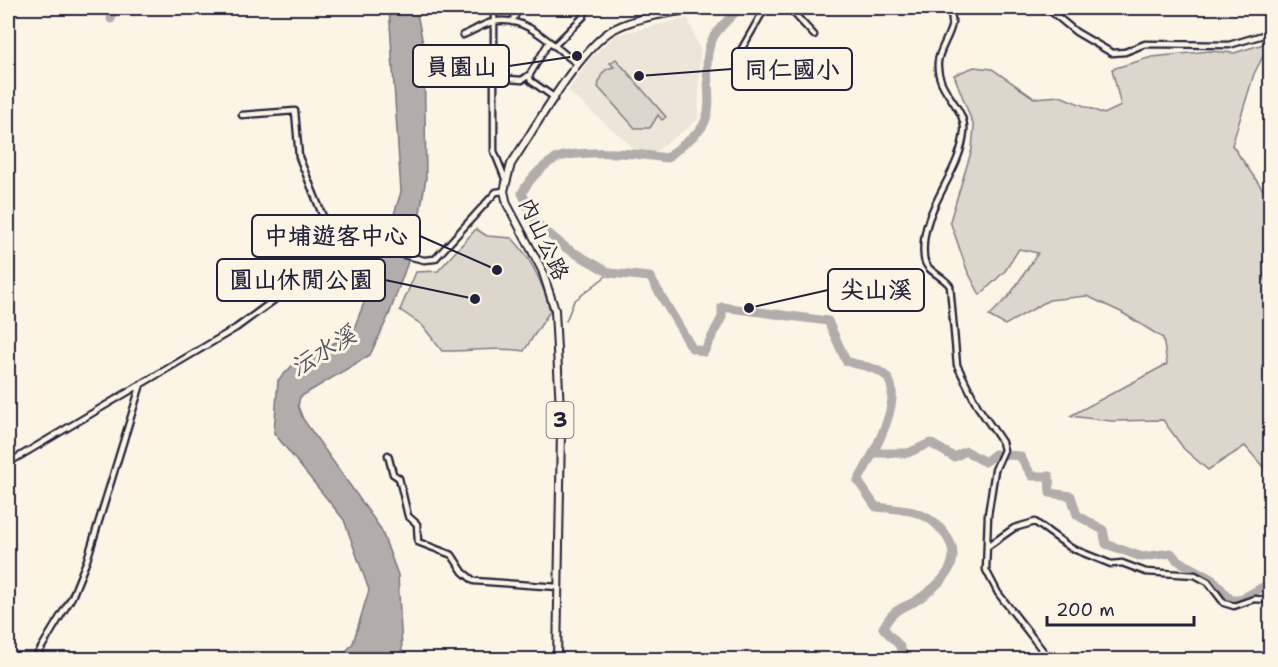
<svg xmlns="http://www.w3.org/2000/svg" width="1278" height="667" font-family="'Shantell Sans','LXGW WenKai TC',sans-serif">
<style>
.built{fill:#ece5d8}
.green{fill:#dcd6cc;stroke:#7f7c84;stroke-width:1.5}
.water{fill:#b2adab;stroke:#78757e;stroke-width:1.5}
.lines{fill:none;stroke-linecap:round;stroke-linejoin:round}
.stream{stroke:#78757e;stroke-width:1.5}
.river{stroke:#b2adab;stroke-width:9}
.minor-casing{stroke:#22223b;stroke-width:9}
.major-casing{stroke:#22223b;stroke-width:10}
.minor{stroke:#fcf5e5;stroke-width:4.5}
.major{stroke:#fcf5e5;stroke-width:6}
.labels{text-anchor:middle;dominant-baseline:central;stroke-width:6;stroke-linejoin:round;paint-order:stroke}
.shield{fill:#fcf5e5;stroke:#63616e;stroke-width:1.5}
.shield-label{font-size:21px;font-weight:bold;fill:#22223b}
.street-label{font-size:22px;fill:#22223b;stroke:#fcf5e5}
.water-label{font-size:24px;font-style:italic;fill:#545362;stroke:#fcf5e5}
.leader{fill:none;stroke:#22223b;stroke-width:2}
.callout-dot{fill:#22223b;stroke:#fcf5e5;stroke-width:2}
.callout{fill:#fcf5e5;stroke:#22223b;stroke-width:2}
.callout-label{font-size:24px;text-anchor:middle;font-weight:bold;fill:#22223b}
</style>
<rect width="100%" height="100%" fill="#fcf5e5"/>
<filter id="ink" filterUnits="userSpaceOnUse"><feTurbulence type="fractalNoise" baseFrequency=".0167" numOctaves="2"/><feDisplacementMap in="SourceGraphic" scale="12" xChannelSelector="R" yChannelSelector="G"/><feConvolveMatrix kernelMatrix="1 2 1 2 8 2 1 2 1" color-interpolation-filters="sRGB"/></filter>
<g filter="url(#ink)">
<!-- built -->
<path class="built" d="M 688,18 L 700,50 L 698,120 L 650,156 L 636,150 L 568,91 L 588,61 L 615,35 Z"/>
<!-- green -->
<path class="green" d="M 1270,42 L 1254,74 L 1232,145 L 1270,200 L 1270,475 L 1245,446 L 1208,470 L 1184,449 L 1163,420 L 1111,421 L 1070,416 L 1167,364 L 1163,338 L 1121,312 L 1087,296 L 1049,300 L 1005,325 L 989,316 L 1009,296 L 1038,253 L 1019,249 L 1005,271 L 980,295 L 967,270 L 950,221 L 972,149 L 974,127 L 954,75 L 974,67 L 992,69 L 1034,98 L 1060,96 L 1104,114 L 1121,106 L 1112,69 L 1152,57 L 1210,51 L 1234,53 Z
M 616,59 L 666,117 L 662,120 L 658,115 L 650,128 L 635,128 L 598,87 C 600,76 602,69 614,67 L 610,63 Z
M 476,229 L 487,236 L 512,238 C 532,259 543,283 550,311 L 524,351 C 496,346 470,352 442,351 L 422,325 L 400,310 L 416,272 L 438,271 Z"/>
<!-- water -->
<path class="water" d="M 389,8 L 416,8 L 424,49 L 426,178 L 415,242 L 389,315 L 370,355 L 300,397 L 298,406 L 303,419 L 381,529 L 398,575 L 402,650 L 395,659 L 340,659 L 353,643 L 369,590 L 344,520 L 274,433 L 278,380 L 302,356 L 351,336 L 376,272 L 401,192 Z"/>
<g class="lines">
<!-- stream -->
<path class="stream" d="M 566,321 L 574,301 L 610,273"/>
<!-- river -->
<path class="river" d="M 739,8 C 731,18 717,28 712,40 C 699,66 718,104 702,127 C 694,138 678,148 667,158 C 633,153 597,150 563,156 C 547,160 529,179 522,193 L 536,223 L 566,248 L 610,273 L 650,277 L 692,348 L 704,352 L 722,317 L 722,307 L 828,321 L 846,361 C 856,365 873,366 882,373 C 911,391 870,459 858,481 L 876,507 C 906,510 926,509 945,534 C 967,563 939,586 914,602 C 908,605 899,608 894,613 C 889,617 886,623 883,628 L 899,645 L 906,660
M 111,19 L 113,8
M 873,453 L 908,453 L 930,443 L 954,457 L 966,451 L 985,462 L 995,454 L 1020,456 L 1032,476 L 1049,476 L 1050,493 L 1071,496 L 1077,515 L 1103,530 L 1106,544 L 1142,557 L 1171,553 L 1177,560 L 1213,580 L 1231,600 L 1240,600 L 1270,583"/>
<defs>
<path id="minor" d="M 494,8 L 494,151 L 506,181
M 789,8 L 814,35
M 946,8 C 963,22 939,45 938,62 C 935,91 967,107 964,132 C 960,176 919,209 924,257 C 925,272 943,275 950,286 L 957,365 L 978,407 L 1002,442 L 1004,450 L 995,470 L 988,515 L 986,570 L 998,593 L 1050,660
M 1047,8 L 1076,32 L 1112,53 L 1125,52 L 1145,44 L 1229,45 L 1270,33
M 512,22 L 519,8
M 463,35 C 473,31 483,24 493,22 C 527,14 553,47 578,64
M 549,42 L 529,76 L 531,81 L 555,98
M 554,46 L 584,16 L 584,13 L 578,8
M 737,57 L 765,8
M 494,78 L 522,80 L 529,75
M 242,115 L 295,111 L 299,157 L 322,214 L 338,245
M 388,455 L 393,474 L 399,478 L 408,516 L 417,524 L 418,542 L 452,555 L 463,572 L 474,581 L 558,587
M 8,463 L 236,328 L 292,287 L 327,253 L 351,242 L 424,260 L 435,259 L 496,192 L 504,191
M 987,547 L 1014,528 L 1035,522 L 1071,548 L 1111,564 L 1122,563 L 1146,572 L 1195,575 L 1208,582 L 1224,603 L 1234,606 L 1254,599 L 1270,600
M 34,660 L 72,597 L 87,560 L 141,384"/>
<path id="major" d="M 557,660 L 561,430 L 555,310 L 542,270 L 507,204 L 504,191 L 511,164 C 534,130 580,47 614,29 C 638,16 672,13 699,8"/>
</defs>
<!-- minor casing -->
<use href="#minor" class="minor-casing"/>
<!-- major casing -->
<use href="#major" class="major-casing"/>
<!-- minor -->
<use href="#minor" class="minor"/>
<!-- major -->
<use href="#major" class="major"/>
</g>
</g>
<g class="labels">
<!-- shield labels -->
<rect class="shield" x="546.5" y="402" width="27" height="36" rx="4.5"/>
<g class="shield-label">
<text x="560" y="420">3</text>
</g>
<!-- street labels -->
<g class="street-label">
<text transform="translate(544 239) rotate(65)">內山公路</text>
</g>
<!-- water labels -->
<g class="water-label">
<text transform="translate(323 351) rotate(-32)">沄水溪</text>
</g>
</g>
<!-- callouts -->
<path class="leader" d="M577 56L509 66M639 76L732 69M497 270L420 236M475 299L385 280M749 308L828 290"/>
<g class="callout-dot">
<circle cx="577" cy="56" r="6"/>
<circle cx="639" cy="76" r="6"/>
<circle cx="497" cy="270" r="6"/>
<circle cx="475" cy="299" r="6"/>
<circle cx="749" cy="308" r="6"/>
</g>
<g class="callout">
<rect x="413" y="45" width="96" height="42" rx="6"/>
<rect x="732" y="48" width="120" height="42" rx="6"/>
<rect x="252" y="215" width="168" height="42" rx="6"/>
<rect x="217" y="259" width="168" height="42" rx="6"/>
<rect x="828" y="269" width="96" height="42" rx="6"/>
</g>
<g class="callout-label">
<text x="461" y="75">員園山</text>
<text x="792" y="78">同仁國小</text>
<text x="336" y="244">中埔遊客中心</text>
<text x="301" y="288">圓山休閒公園</text>
<text x="876" y="298">尖山溪</text>
</g>
<!-- margin -->
<rect width="1278" height="667" fill="none" stroke="#fcf5e5" stroke-width="30"/>
<rect x="15" y="15" width="1248" height="637" fill="none" stroke="#22223b" stroke-width="2" filter="url(#ink)"/>
<!-- scale -->
<path d="M1047 616v9h147v-9" fill="none" stroke="#22223b" stroke-width="3"/>
<text x="1056" y="616" font-size="18" fill="#22223b" stroke="#fcf5e5" stroke-width="4.5" paint-order="stroke">200 m</text>
</svg>
